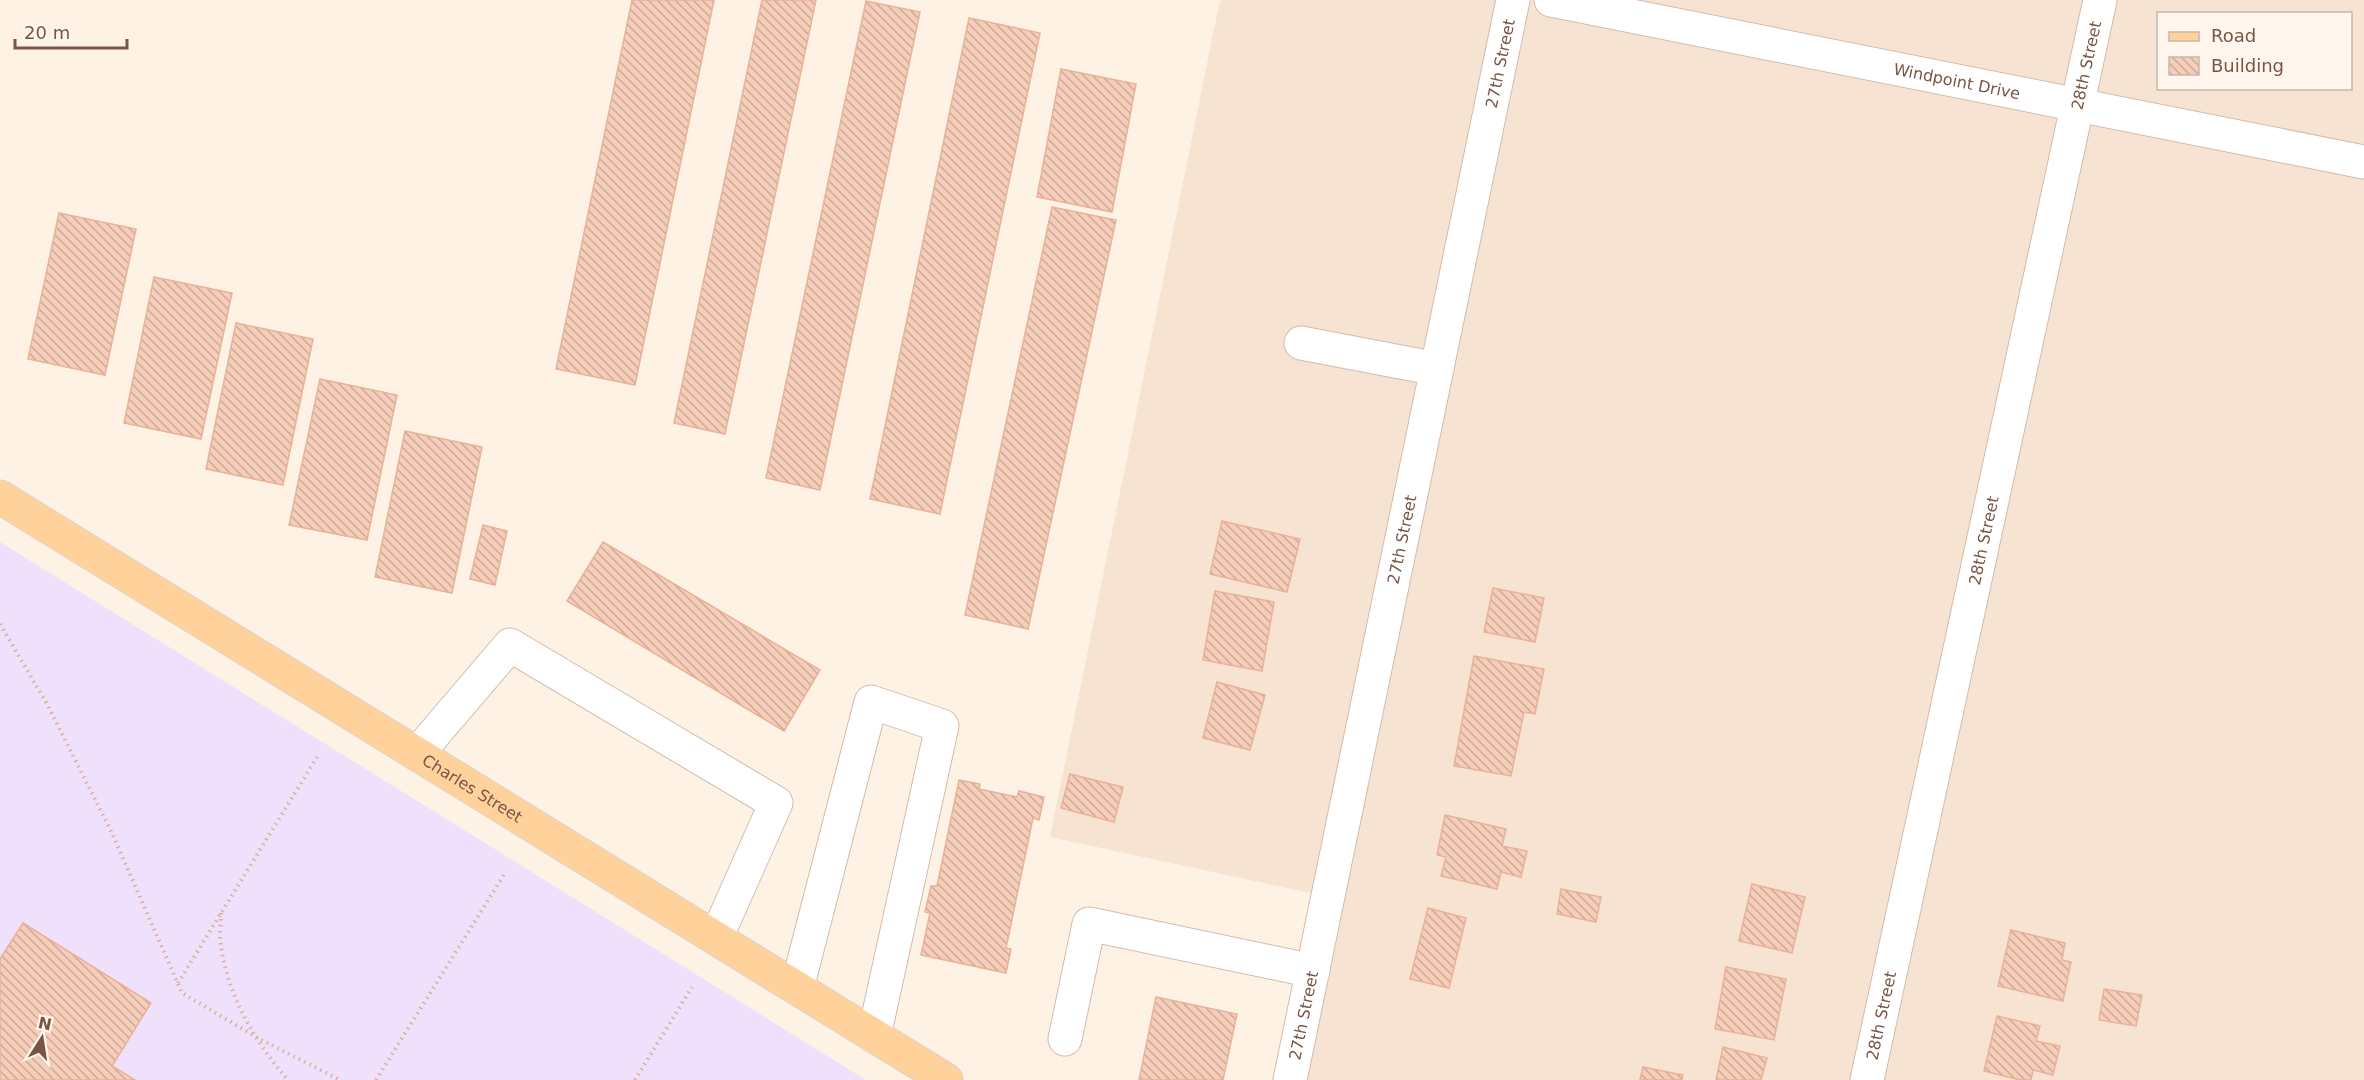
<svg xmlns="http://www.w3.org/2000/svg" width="2364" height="1080" font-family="'DejaVu Sans',sans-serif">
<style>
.residential{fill:#f7e3d2;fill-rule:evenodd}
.education{fill:#efe1fb}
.building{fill:url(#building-back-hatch);stroke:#eab198;stroke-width:1.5}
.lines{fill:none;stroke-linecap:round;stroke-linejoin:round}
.minor-casing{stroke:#d4bbac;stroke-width:35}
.major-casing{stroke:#dcd3cf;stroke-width:35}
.path{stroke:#dcb09c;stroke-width:4;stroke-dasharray:1.5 4.5;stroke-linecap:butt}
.minor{stroke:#fff;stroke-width:33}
.major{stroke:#ffd29b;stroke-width:33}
.labels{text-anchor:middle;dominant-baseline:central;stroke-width:4.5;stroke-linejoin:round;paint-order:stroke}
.street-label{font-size:16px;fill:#7a5547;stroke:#fff6ed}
</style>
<defs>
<pattern id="building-back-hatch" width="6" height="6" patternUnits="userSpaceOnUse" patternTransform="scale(1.5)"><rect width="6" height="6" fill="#f6cdb9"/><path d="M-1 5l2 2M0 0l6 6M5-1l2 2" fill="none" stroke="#cca998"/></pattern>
</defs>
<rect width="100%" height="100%" fill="#fef2e4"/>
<!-- residential -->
<path class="residential" d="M 1220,0 L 2364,0 L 2364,1080 L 1304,1080 L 1343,900 L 1050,837 ZM 2158,14 L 2350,14 L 2350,88 L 2158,88 Z"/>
<!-- education -->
<path class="education" d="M 0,542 L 514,861 L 866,1080 L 0,1080 Z"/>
<!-- building -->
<path class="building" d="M 632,0 L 714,0 L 635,385 L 556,369 Z
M 762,0 L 816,0 L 725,434 L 674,423 Z
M 866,1 L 920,12 L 820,490 L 766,478 Z
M 969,18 L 1040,33 L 940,514 L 870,499 Z
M 1061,69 L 1136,84 L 1112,212 L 1037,197 Z
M 1052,207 L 1116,220 L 1028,629 L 965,615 Z
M 59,213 L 136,229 L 105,375 L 28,359 Z
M 154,277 L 232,293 L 201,439 L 124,423 Z
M 236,323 L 313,339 L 283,485 L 206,469 Z
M 320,379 L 397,395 L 367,540 L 289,525 Z
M 405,431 L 482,447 L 452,593 L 375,577 Z
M 1222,521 L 1300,539 L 1287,592 L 1210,574 Z
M 483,525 L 507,531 L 495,585 L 470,579 Z
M 603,542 L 820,670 L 784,731 L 567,601 Z
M 1493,588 L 1544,598 L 1535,642 L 1484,632 Z
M 1215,591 L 1274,602 L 1262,671 L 1203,660 Z
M 1474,656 L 1544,669 L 1535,714 L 1524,712 L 1511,776 L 1454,766 Z
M 1217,682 L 1265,695 L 1250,750 L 1203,738 Z
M 1070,774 L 1123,787 L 1114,822 L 1061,808 Z
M 959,780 L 980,784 L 979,789 L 1017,797 L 1019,791 L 1044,797 L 1039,820 L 1033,818 L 1006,948 L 1011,949 L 1006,973 L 921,955 L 930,913 L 925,912 L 931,886 L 937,886 Z
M 1445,815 L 1506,829 L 1502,846 L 1527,851 L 1521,877 L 1501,872 L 1497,889 L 1441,876 L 1446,857 L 1437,855 Z
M 1752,884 L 1805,897 L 1792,953 L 1739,941 Z
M 1561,889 L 1601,897 L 1596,922 L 1557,914 Z
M 1428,908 L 1466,918 L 1449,988 L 1410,979 Z
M 23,923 L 151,1003 L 112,1066 L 135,1080 L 0,1080 L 0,959 Z
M 2011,930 L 2065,943 L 2062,960 L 2071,962 L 2063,1001 L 1998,986 Z
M 1726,967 L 1786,979 L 1774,1040 L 1715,1029 Z
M 2104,989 L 2142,995 L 2136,1026 L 2099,1020 Z
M 1156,997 L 1237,1014 L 1223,1080 L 1139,1080 Z
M 1997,1016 L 2040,1026 L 2036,1041 L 2060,1046 L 2053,1075 L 2033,1070 L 2031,1080 L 2020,1080 L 1984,1071 Z
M 1723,1047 L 1767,1058 L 1761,1080 L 1716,1080 Z
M 1643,1067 L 1683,1075 L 1682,1080 L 1640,1080 Z"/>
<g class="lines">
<defs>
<g id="minor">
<path id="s1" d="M 1551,0 L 2364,162"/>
<path d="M 1301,343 L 1437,369"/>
<path d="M 417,754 L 510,645 L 776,803 L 716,938"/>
<path d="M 797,988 L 871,702 L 942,726 L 874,1036"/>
<path d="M 1065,1039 L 1089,924 L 1313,971"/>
<path id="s2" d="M 1290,1080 L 1513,0"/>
<path id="s3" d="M 1867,1080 L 2100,0"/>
</g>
<g id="major">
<path id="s4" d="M 0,497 L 946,1080"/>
</g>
</defs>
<!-- minor casing -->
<use href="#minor" class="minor-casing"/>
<!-- major casing -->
<use href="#major" class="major-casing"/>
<!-- path -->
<path class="path" d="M 0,624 L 47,704 L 112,833 L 182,993 L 258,1038 L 340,1080
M 221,913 C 221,924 219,935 221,946 C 228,996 255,1042 288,1080
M 178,983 L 319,754
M 376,1080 L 505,873
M 635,1080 L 692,987"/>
<!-- minor -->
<use href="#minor" class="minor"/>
<!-- major -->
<use href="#major" class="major"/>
</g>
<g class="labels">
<!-- street labels -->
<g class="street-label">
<text stroke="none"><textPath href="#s2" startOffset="1038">27th Street</textPath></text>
<text stroke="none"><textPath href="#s3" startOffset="1038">28th Street</textPath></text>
<text stroke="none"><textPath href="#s1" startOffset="414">Windpoint Drive</textPath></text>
<text stroke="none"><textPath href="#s2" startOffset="552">27th Street</textPath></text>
<text stroke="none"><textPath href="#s3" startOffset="552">28th Street</textPath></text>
<text stroke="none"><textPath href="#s4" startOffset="555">Charles Street</textPath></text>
<text stroke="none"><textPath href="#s3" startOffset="66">28th Street</textPath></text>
<text stroke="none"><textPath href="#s2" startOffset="66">27th Street</textPath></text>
</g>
</g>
<!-- legend -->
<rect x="2157" y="12" width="195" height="78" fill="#fff6ed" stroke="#cab6ab" stroke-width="1.5"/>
<rect x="2169" y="32" width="30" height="9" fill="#ffd29b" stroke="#cab6ab" stroke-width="1.5"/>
<text x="2211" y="42" font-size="18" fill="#7a5547">Road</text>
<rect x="2169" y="57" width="30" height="18" fill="url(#building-back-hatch)" stroke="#cab6ab" stroke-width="1.5"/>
<text x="2211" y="72" font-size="18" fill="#7a5547">Building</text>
<!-- north arrow -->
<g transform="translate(42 1038) rotate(12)" stroke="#fff6ed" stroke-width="4.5" paint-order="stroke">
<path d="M0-4.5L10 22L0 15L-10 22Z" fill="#7a5547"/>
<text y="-9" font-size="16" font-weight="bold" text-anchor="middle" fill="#7a5547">N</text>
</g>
<!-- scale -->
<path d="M15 39v9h112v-9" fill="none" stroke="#7a5547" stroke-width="3"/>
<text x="24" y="39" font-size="18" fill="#7a5547" stroke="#fff6ed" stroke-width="4.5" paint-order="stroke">20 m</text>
</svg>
